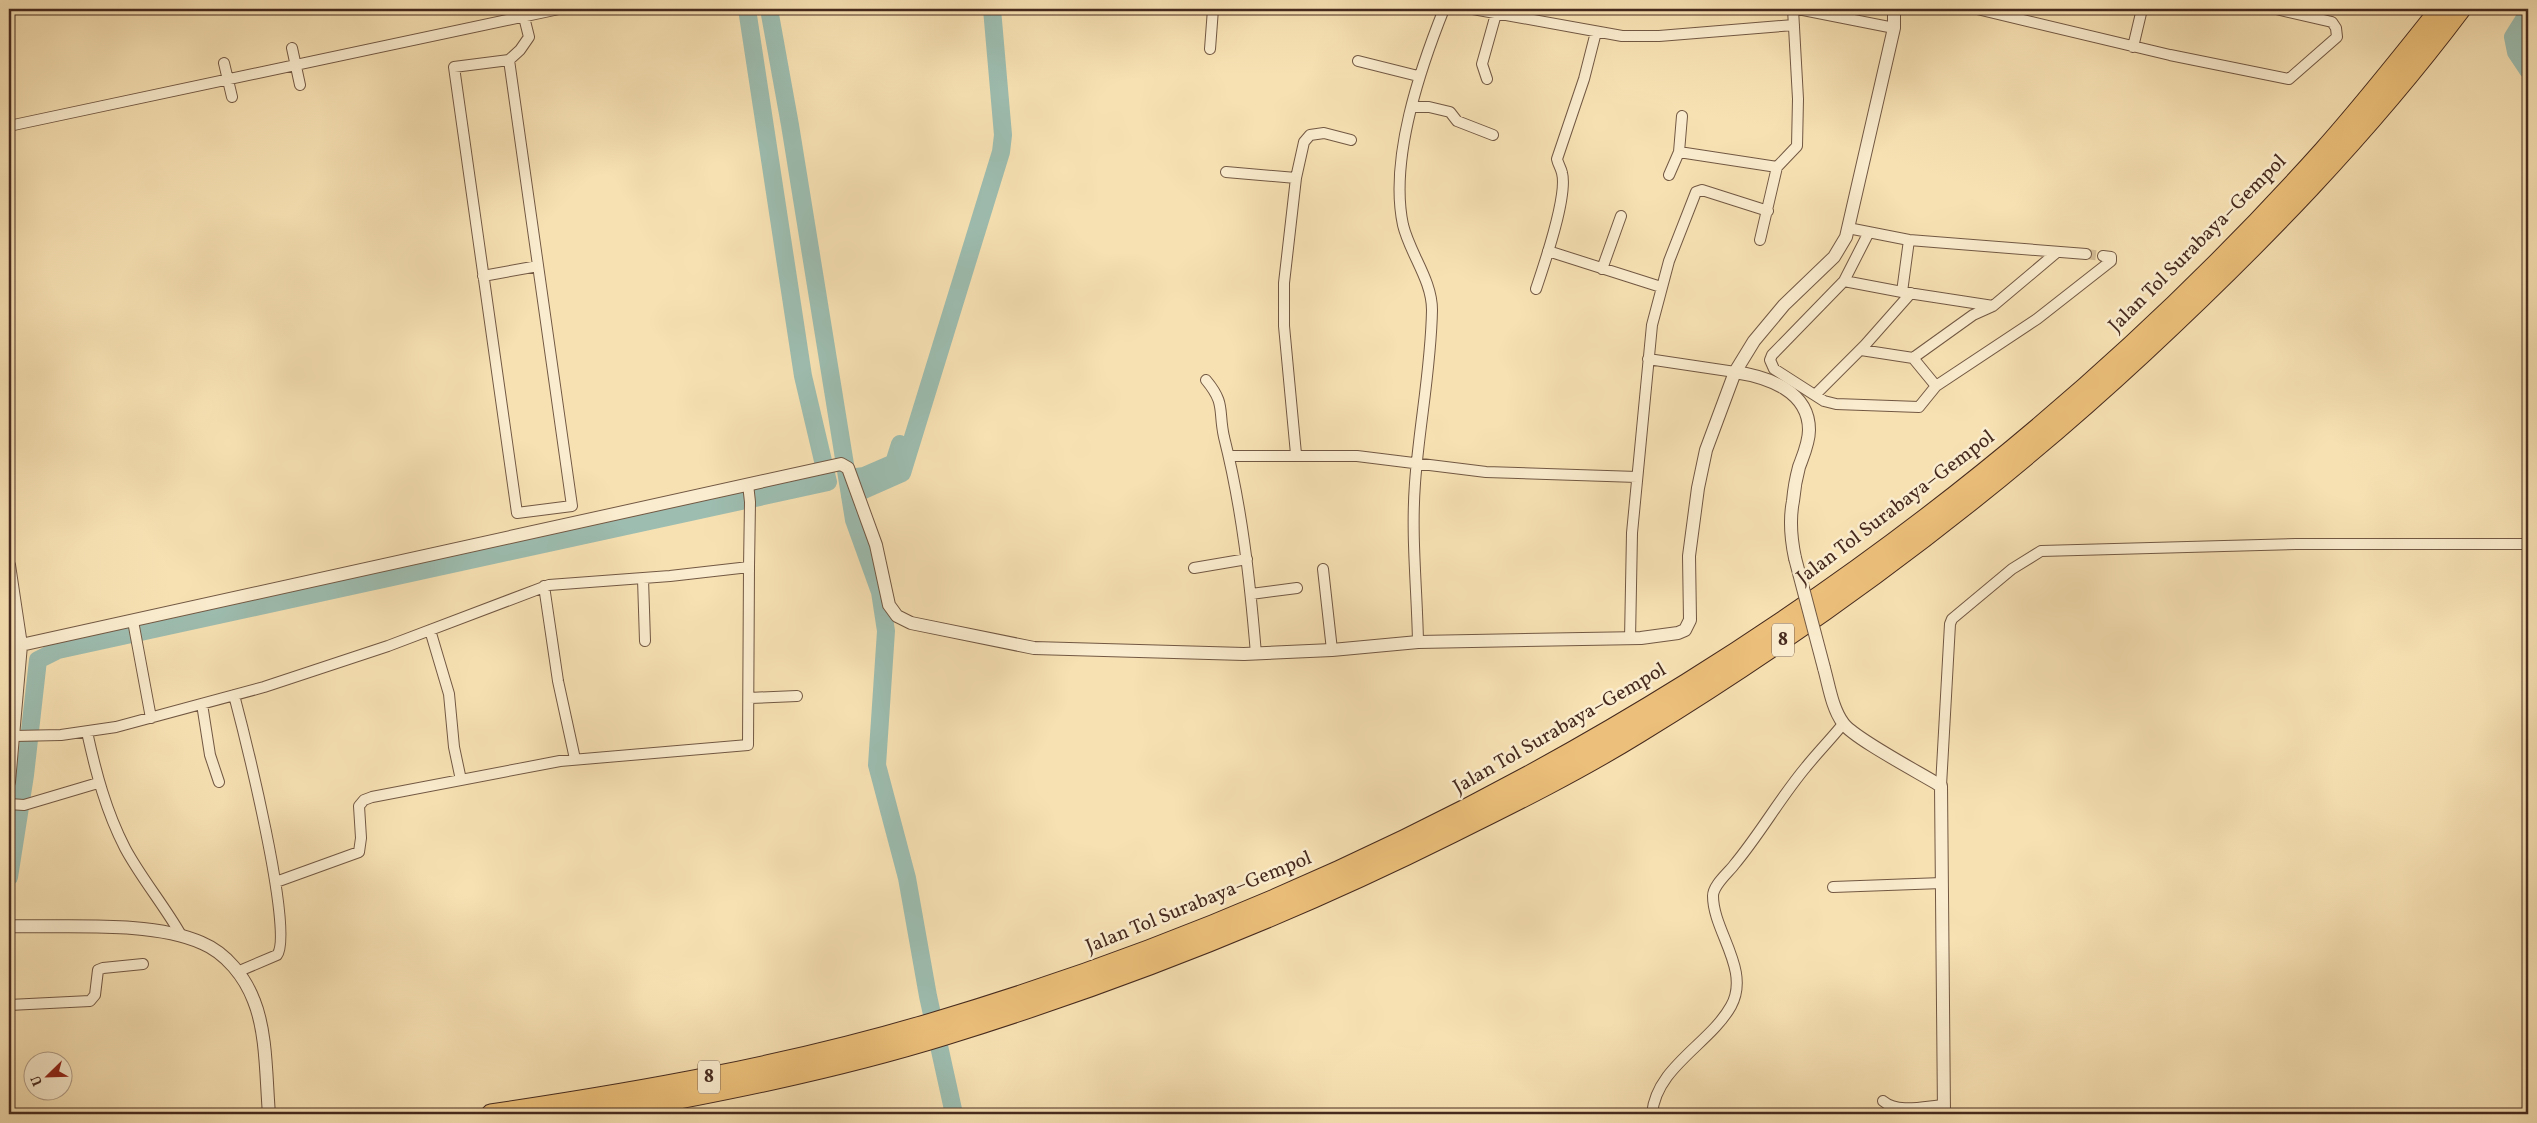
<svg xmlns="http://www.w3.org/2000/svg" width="2537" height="1123" font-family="Vollkorn,serif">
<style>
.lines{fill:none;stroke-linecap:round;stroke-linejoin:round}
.river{stroke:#9dbdb0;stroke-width:18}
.minor-tunnel{stroke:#d4bc95;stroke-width:10;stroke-dasharray:10 5;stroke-linecap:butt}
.minor-casing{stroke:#725843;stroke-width:12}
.tertiary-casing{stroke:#725843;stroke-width:14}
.motorway-casing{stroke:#462a1e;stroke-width:21}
.minor{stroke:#faecce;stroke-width:10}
.tertiary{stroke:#faecce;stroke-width:12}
.motorway{stroke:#ecc07a;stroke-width:19}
.tertiary-bridge-casing{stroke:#725843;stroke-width:14;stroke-linecap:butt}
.tertiary-bridge{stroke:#faecce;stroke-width:12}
.labels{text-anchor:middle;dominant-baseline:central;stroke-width:5;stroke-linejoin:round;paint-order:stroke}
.shield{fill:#faecce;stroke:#7c6453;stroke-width:1}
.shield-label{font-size:19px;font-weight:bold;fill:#462a1e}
.street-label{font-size:20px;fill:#462a1e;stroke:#faecce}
</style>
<rect width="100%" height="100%" fill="#f7e1b3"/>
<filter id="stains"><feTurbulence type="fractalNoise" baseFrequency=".004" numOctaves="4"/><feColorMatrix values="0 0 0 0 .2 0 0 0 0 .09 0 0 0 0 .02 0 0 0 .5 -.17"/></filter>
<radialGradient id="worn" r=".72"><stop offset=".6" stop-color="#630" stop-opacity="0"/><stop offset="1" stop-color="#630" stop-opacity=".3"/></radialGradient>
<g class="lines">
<!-- river -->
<path class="river" d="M 769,9 L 790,125 L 854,520 L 880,592 L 886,631 L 877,765 L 907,878 L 928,996 L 954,1114
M 2528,13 L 2513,37 L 2516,52 L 2528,70
M 850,478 L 864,476 L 894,463 L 900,444
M 850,496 L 902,473 L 1001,152 L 1003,135 L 992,9
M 9,877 L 25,775 L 38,660 L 58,650 L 828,482 L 803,376 L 747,9"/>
<!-- minor-tunnel -->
<path class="minor-tunnel" d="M 2086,254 L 2103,256"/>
<defs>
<path id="minor" d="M 1473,9 L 1622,36 L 1659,36 L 1794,25
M 1798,9 L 1894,28
M 1977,9 L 2170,55 L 2289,79 L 2337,37 L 2336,28 L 2332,22 L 2276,9
M 2133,47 L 2142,9
M 292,48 L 300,85
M 1210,49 L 1213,9
M 509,60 L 572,506 L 517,513 L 454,67 Z
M 509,60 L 520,50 L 529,37 L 522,9
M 1358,61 L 1418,76
M 224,63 L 232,97
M 1487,79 L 1482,64 L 1496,14
M 1412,107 L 1429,107 L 1450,112 L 1457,121 L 1493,135
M 9,126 L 559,9
M 1679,152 L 1777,167
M 1226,172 L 1296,178
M 1669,175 L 1679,152 L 1682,116
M 1848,228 L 1909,240 L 2086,254
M 1869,232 L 1844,281 L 1772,355 L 1770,360 L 1774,369 L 1824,401 L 1836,404 L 1919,407 L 1936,386 L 2037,319 L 2111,261 L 2111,257 L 2103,256
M 1760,240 L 1777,167 L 1797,146 L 1798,99 L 1793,9
M 1548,251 L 1661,287
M 1602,269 L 1621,216
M 483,276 L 538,266
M 1844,281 L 1902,292 L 1993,306
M 1536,289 C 1544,265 1568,196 1562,173 C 1561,168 1558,164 1557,159 L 1584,79 L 1596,32
M 1902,292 L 1909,240
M 1861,350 L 1913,358 L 1936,386
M 1913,358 L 1973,315 L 1993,306 L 2056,253
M 1648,359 L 1735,372
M 1206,380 C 1226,404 1218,410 1224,437 C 1242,508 1250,581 1256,654
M 1815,395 L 1865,345 L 1911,293
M 1296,454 L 1284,326 L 1284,283 L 1296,178 L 1304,142 L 1310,135 L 1324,133 L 1351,140
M 1231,456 L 1357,456 L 1486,472 L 1637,477
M 1194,568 L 1247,559
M 1323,569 L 1332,650
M 643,579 L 645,641
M 544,586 L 558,681 L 575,759
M 1251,594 L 1297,588
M 133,621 L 151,718
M 430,630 L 449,694 L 454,747 L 461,780
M 1630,639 L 1632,533 L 1652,325 L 1669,261 L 1696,192 L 1702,190 L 1768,211
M 1418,642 C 1417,589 1411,536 1415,483 C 1419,426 1431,369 1432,310 C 1432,280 1410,254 1403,225 C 1389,159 1420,69 1444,9
M 234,695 C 243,729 295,934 277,955 L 237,972
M 749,698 L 797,696
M 202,704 L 210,755 L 219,782
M 87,732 C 96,773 106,811 125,848 C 141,878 164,905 181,935
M 14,736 L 61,735 L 116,727 L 264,687 L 388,646 L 549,585 L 670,576 L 749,567 L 750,502 L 748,484
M 1941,786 L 1950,624 L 1952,619 L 2012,569 L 2041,551 L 2296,544 L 2528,544
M 9,804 L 24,805 L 98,783
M 276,882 L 359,852 L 361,838 L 359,806 L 364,800 L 372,797 L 560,761 L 748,745 L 749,567
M 1833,887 L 1942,883
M 9,1005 L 90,1001 L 95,995 L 98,970 L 103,968 L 143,964
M 1883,1101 C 1898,1114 1926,1106 1944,1105
M 1652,1114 C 1656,1067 1710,1044 1731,1006 C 1751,970 1713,931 1713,896 C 1713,885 1728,873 1734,865 C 1760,834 1780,798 1806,767 C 1818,752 1831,739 1843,724"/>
<path id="tertiary" d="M 1735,372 C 1768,377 1809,391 1809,430 C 1809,443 1803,456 1799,467 C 1796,478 1794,490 1793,501 C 1789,521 1791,539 1795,558
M 9,565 L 21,645 L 9,782
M 21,645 L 841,464 L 848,468 L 876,545 L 889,605 L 897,616 L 911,623 L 1034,648 L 1244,654 L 1332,650 L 1418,642 L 1641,638 L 1678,633 L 1685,630 L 1690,620 L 1689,556 L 1698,488 L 1706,450 L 1735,372 L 1754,341 L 1784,305 L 1834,257 L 1846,237 L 1894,28 L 1894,9
M 1824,668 C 1829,686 1832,708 1843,723 C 1853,738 1922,774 1941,786 L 1944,1114
M 9,926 C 65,928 151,920 202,943 C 226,953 245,977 254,1001 C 267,1033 266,1080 269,1114"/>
<path id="motorway" d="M 491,1114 C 639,1092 787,1066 931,1023 C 1462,866 1953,564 2323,151 C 2364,105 2402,57 2440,9
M 599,1114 C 715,1093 833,1070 946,1035 C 1120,981 1290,914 1452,833 C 1515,802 1579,770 1639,733 C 1820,622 1989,496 2144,352 C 2259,245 2367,134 2461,9"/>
</defs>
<!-- minor casing -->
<use href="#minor" class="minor-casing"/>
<!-- tertiary casing -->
<use href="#tertiary" class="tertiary-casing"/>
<!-- motorway casing -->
<use href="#motorway" class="motorway-casing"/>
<!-- minor -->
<use href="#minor" class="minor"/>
<!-- tertiary -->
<use href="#tertiary" class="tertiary"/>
<!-- motorway -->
<use href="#motorway" class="motorway"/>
<defs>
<path id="tertiary-bridge" d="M 1795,558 L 1824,668"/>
</defs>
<!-- tertiary-bridge casing -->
<use href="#tertiary-bridge" class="tertiary-bridge-casing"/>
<!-- tertiary-bridge -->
<use href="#tertiary-bridge" class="tertiary-bridge"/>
</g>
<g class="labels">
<!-- shield labels -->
<g class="shield">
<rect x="1772" y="623.5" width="22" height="33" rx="4"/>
<rect x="698" y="1060.5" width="22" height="33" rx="4"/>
</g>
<g class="shield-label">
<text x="1783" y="640">8</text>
<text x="709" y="1077">8</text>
</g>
<!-- street labels -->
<g class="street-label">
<text transform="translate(2198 244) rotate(-45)">Jalan Tol Surabaya–Gempol</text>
<text transform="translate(1896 508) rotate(-37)">Jalan Tol Surabaya–Gempol</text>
<text transform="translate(1560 729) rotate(-30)">Jalan Tol Surabaya–Gempol</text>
<text transform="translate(1199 903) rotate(-22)">Jalan Tol Surabaya–Gempol</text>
</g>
</g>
<!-- margin -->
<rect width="2537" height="1123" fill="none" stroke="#f7e1b3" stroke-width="30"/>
<rect x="10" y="10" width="2517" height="1103" fill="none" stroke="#462a1e" stroke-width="2.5"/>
<rect x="15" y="15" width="2507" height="1093" fill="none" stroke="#462a1e"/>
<!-- north arrow -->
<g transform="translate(48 1076) rotate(247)"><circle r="24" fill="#faecce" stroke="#b29e88"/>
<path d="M0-4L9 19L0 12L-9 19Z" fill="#8f2418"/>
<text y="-8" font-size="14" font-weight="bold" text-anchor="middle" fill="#462a1e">U</text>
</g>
<rect width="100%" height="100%" filter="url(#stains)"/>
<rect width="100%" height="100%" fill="url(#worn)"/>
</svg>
